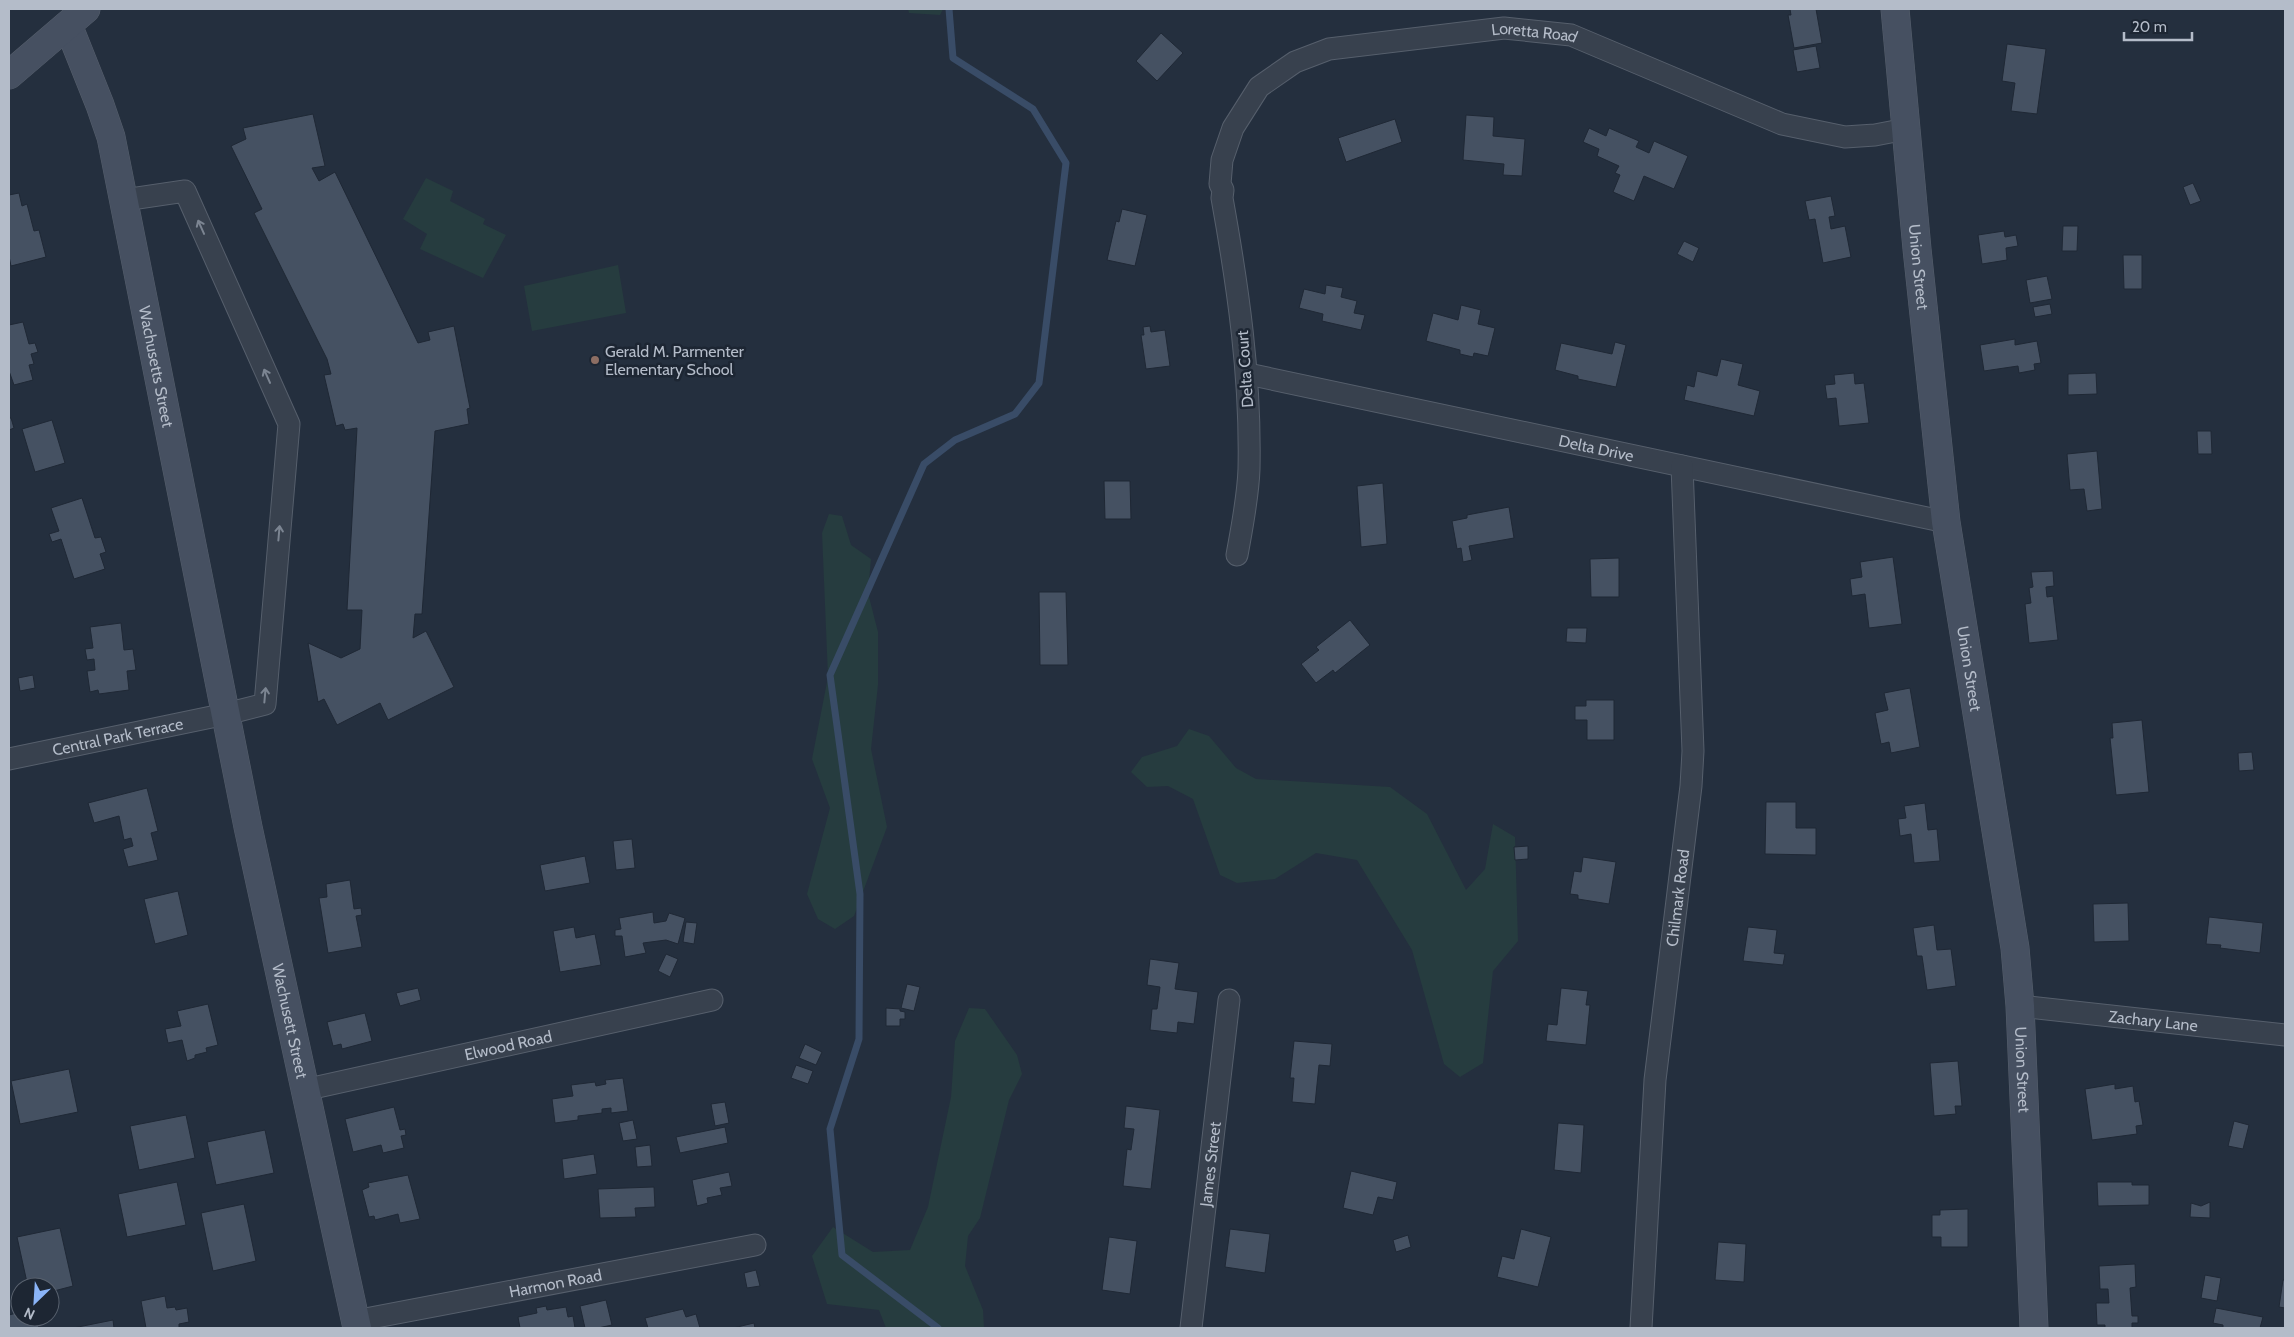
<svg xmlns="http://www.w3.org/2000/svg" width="2294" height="1337" font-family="Cabin,sans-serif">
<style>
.green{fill:#263c3f}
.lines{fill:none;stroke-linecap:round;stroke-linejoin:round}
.stream{stroke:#394c67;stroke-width:7}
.building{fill:#455162;stroke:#1f2835}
.street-casing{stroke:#565f6c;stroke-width:23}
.secondary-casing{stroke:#565f6c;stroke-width:29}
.street{stroke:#38414e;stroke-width:21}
.secondary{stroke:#465061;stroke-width:28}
.oneway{stroke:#7c8592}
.education-dot{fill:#8d6e63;stroke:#1d2633;stroke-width:2}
.labels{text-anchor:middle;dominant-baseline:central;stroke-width:5;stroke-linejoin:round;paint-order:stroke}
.street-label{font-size:16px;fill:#b4bcc9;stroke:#1d2633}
.poi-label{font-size:16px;fill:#b4bcc9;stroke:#1d2633;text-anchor:start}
</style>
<rect width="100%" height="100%" fill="#242f3e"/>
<!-- green -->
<path class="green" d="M 908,9 L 943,9 L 940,15 L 909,13 Z
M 426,178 L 453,191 L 450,201 L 485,219 L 483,224 L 506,235 L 483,278 L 420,249 L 427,234 L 403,219 Z
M 618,265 L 626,313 L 532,331 L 524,286 Z
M 829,514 L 842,516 L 851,545 L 871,559 L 868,593 L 878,632 L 878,685 L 871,749 L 887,827 L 854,916 L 835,929 L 818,919 L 807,894 L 830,808 L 812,759 L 828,677 L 822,533 Z
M 1189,729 L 1209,736 L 1236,768 L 1256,779 L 1390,787 L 1427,814 L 1466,890 L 1485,869 L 1493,824 L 1515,837 L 1518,941 L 1493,971 L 1483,1063 L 1460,1077 L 1444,1064 L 1412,950 L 1357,860 L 1316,853 L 1275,879 L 1237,883 L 1220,875 L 1193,799 L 1168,786 L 1147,787 L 1131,772 L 1142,757 L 1177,746 Z
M 969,1008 L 985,1009 L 1017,1055 L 1022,1074 L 1009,1100 L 980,1218 L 968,1236 L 965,1266 L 983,1310 L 984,1328 L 886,1328 L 879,1310 L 827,1304 L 812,1256 L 833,1227 L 873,1252 L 910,1250 L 928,1207 L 951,1097 L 955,1041 Z"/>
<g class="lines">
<!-- stream -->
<path class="stream" d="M 938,1328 L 842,1255 L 830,1129 L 859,1039 L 860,894 L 830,675 L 924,464 L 955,440 L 1015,414 L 1039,383 L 1066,163 L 1033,109 L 953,58 L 949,9"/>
</g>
<!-- building -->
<path class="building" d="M 1790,9 L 1816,9 L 1822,43 L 1794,48 L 1788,15 L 1791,15 Z
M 1161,33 L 1183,53 L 1157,81 L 1136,61 Z
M 2007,44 L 2046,49 L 2037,114 L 2011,111 L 2015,83 L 2002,81 Z
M 1816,46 L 1820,68 L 1797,72 L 1793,50 Z
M 313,114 L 325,166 L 312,168 L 319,181 L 335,172 L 418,343 L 430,340 L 428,332 L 454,326 L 470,408 L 467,409 L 469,424 L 435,431 L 422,614 L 415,614 L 413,638 L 426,631 L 454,687 L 388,720 L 380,703 L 337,725 L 324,699 L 318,702 L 308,643 L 341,658 L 360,649 L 362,610 L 347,610 L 357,428 L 345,430 L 343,424 L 336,426 L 324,375 L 331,374 L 327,359 L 254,213 L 262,209 L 231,146 L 246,139 L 243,128 Z
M 1466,115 L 1494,117 L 1493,136 L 1525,139 L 1522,176 L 1503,175 L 1504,164 L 1463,160 Z
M 1395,119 L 1402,142 L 1346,162 L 1338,138 Z
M 1589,128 L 1606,136 L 1609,128 L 1639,141 L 1636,147 L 1649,153 L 1654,141 L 1688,156 L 1674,189 L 1644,176 L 1634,201 L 1613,192 L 1620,175 L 1615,173 L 1619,166 L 1597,156 L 1599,149 L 1583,142 Z
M 2193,183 L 2201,201 L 2190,205 L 2183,187 Z
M 19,193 L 22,206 L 27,204 L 34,231 L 39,230 L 46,257 L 11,266 L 9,256 L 9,195 Z
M 1831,196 L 1835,216 L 1829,217 L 1831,229 L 1845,226 L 1851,257 L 1823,263 L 1815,219 L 1809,220 L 1805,201 Z
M 1122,209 L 1147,215 L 1135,266 L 1107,260 L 1116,221 L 1119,222 Z
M 2063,226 L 2078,226 L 2077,251 L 2062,251 Z
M 2004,231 L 2005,237 L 2016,235 L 2018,246 L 2006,248 L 2007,260 L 1982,264 L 1978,235 Z
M 1684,241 L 1699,248 L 1693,262 L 1677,254 Z
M 2123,255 L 2142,255 L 2142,289 L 2124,289 Z
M 2047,276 L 2052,299 L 2030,303 L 2026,280 Z
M 1326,285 L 1343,288 L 1341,297 L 1357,301 L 1354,313 L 1365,315 L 1361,330 L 1322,321 L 1323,314 L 1299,308 L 1304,289 L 1325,294 Z
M 2050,304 L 2052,314 L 2035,317 L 2033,307 Z
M 1461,305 L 1481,310 L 1478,324 L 1495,328 L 1488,356 L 1474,353 L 1473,357 L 1460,354 L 1460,350 L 1426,341 L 1433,313 L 1458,320 Z
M 23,322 L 29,344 L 35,343 L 38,352 L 31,354 L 34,364 L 29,365 L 33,380 L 14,385 L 9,371 L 9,325 Z
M 1150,326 L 1151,332 L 1165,330 L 1170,366 L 1146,369 L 1141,335 L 1144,335 L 1143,327 Z
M 2015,339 L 2015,345 L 2037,341 L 2041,363 L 2034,364 L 2035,370 L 2019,373 L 2018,366 L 1984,371 L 1980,345 Z
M 1615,342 L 1626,345 L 1616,387 L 1578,379 L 1578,376 L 1555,370 L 1561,343 L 1612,354 Z
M 1721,359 L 1743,364 L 1738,385 L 1760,391 L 1754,416 L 1684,400 L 1687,385 L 1694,387 L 1697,371 L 1717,376 Z
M 1854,373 L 1855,384 L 1864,383 L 1869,423 L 1839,426 L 1836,398 L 1827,399 L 1825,385 L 1835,384 L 1834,375 Z
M 2096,373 L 2097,394 L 2068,395 L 2068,374 Z
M 9,418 L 11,418 L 14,428 L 9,430 Z
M 52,420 L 65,463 L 35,472 L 22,429 Z
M 2197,431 L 2211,431 L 2212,454 L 2198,454 Z
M 2097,451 L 2102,509 L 2087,511 L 2084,489 L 2070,490 L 2067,454 Z
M 1104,481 L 1130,481 L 1131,519 L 1105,519 Z
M 1383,483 L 1387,544 L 1361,547 L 1357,486 Z
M 82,498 L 95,538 L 101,537 L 106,552 L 100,554 L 105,569 L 74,579 L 61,539 L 52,542 L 49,534 L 59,531 L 51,508 Z
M 1509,507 L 1514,538 L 1469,546 L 1472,560 L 1463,562 L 1461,548 L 1457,549 L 1452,521 L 1467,518 L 1467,515 Z
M 1893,557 L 1902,624 L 1869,628 L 1865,594 L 1852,596 L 1850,579 L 1862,577 L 1860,562 Z
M 1619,558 L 1619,597 L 1591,597 L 1590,559 Z
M 2053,571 L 2054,586 L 2046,587 L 2047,597 L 2053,596 L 2058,640 L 2029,643 L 2025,604 L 2031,603 L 2029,588 L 2033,587 L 2031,572 Z
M 1039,592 L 1066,592 L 1068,665 L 1040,665 Z
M 1350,620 L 1370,645 L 1335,673 L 1333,670 L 1316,683 L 1301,664 L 1319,650 L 1316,647 Z
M 121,623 L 124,650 L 133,649 L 136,670 L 127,671 L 129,690 L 99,694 L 98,690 L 90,692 L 87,671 L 95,670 L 94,659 L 87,660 L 85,649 L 93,648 L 90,627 Z
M 1567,628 L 1587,628 L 1586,643 L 1566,642 Z
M 33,675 L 35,688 L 20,691 L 18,678 Z
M 1910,688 L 1920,747 L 1891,753 L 1889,742 L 1881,744 L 1875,713 L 1888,710 L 1884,693 Z
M 1586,700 L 1614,700 L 1614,740 L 1587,740 L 1587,720 L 1575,720 L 1575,706 L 1586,706 Z
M 2142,720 L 2149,792 L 2116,795 L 2110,738 L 2113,738 L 2112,723 Z
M 2252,752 L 2254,770 L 2239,771 L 2238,753 Z
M 147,788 L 158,831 L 151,833 L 158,860 L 128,867 L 123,849 L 133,846 L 131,838 L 124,840 L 119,816 L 94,823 L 88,803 Z
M 1766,802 L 1796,802 L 1796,828 L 1816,828 L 1816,855 L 1765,854 Z
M 1925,803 L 1928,830 L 1937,829 L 1940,861 L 1914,863 L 1911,834 L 1900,836 L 1898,819 L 1906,818 L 1904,806 Z
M 632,839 L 635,868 L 616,870 L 613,841 Z
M 1528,846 L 1528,859 L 1515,860 L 1514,847 Z
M 585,856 L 590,883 L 545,891 L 540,865 Z
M 1583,857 L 1616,862 L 1609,904 L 1578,899 L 1578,895 L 1570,894 L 1574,871 L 1581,872 Z
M 350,880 L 354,909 L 361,908 L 362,915 L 356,916 L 362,947 L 328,953 L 319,898 L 327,897 L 326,884 Z
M 178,891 L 188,935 L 155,944 L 144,899 Z
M 2128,903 L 2129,941 L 2094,942 L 2093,904 Z
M 653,912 L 654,923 L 666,921 L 669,913 L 685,918 L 678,944 L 666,940 L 643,943 L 646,953 L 625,957 L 622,936 L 615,936 L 615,930 L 621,929 L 619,918 Z
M 2209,917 L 2263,923 L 2260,953 L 2220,948 L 2221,945 L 2206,944 Z
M 686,922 L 697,923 L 694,944 L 683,942 Z
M 1934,925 L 1937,950 L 1951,949 L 1956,986 L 1927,990 L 1922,956 L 1917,956 L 1913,928 Z
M 574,927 L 576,938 L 595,934 L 601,965 L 560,972 L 553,931 Z
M 1748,927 L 1777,930 L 1774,953 L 1785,954 L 1783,965 L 1743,961 Z
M 666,954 L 678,959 L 670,977 L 658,971 Z
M 1150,959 L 1179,963 L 1175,989 L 1198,992 L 1194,1024 L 1178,1022 L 1177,1033 L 1150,1030 L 1152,1009 L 1157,1009 L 1160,987 L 1147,985 Z
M 907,984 L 920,987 L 914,1011 L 901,1008 Z
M 418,988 L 421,1000 L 400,1006 L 396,993 Z
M 1561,988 L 1588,991 L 1586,1005 L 1590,1005 L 1586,1045 L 1546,1041 L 1548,1024 L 1557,1025 Z
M 208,1004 L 218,1045 L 206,1048 L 207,1052 L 195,1055 L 195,1058 L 187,1061 L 182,1040 L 168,1043 L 165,1029 L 181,1026 L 177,1011 Z
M 886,1008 L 900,1009 L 900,1011 L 905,1012 L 905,1019 L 900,1019 L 900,1026 L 886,1026 Z
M 365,1013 L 372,1041 L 342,1049 L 341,1044 L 333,1046 L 327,1022 Z
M 1294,1041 L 1332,1044 L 1330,1066 L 1319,1065 L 1315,1104 L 1292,1102 L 1294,1078 L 1290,1078 Z
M 805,1044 L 822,1052 L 816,1065 L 799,1058 Z
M 1958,1061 L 1962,1106 L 1955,1106 L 1956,1114 L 1934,1116 L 1930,1063 Z
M 796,1065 L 813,1071 L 808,1084 L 791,1078 Z
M 69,1069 L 78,1112 L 20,1124 L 11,1081 Z
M 623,1078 L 628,1111 L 611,1113 L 611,1108 L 602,1109 L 602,1113 L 578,1116 L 578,1120 L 555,1123 L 552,1099 L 573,1096 L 571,1085 L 595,1082 L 596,1086 L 606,1084 L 605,1080 Z
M 2115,1084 L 2115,1089 L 2133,1086 L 2135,1102 L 2139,1101 L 2143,1125 L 2136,1126 L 2137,1134 L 2092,1140 L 2085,1089 Z
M 725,1102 L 729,1123 L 715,1126 L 711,1104 Z
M 1126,1106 L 1160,1110 L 1151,1189 L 1123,1186 L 1127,1149 L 1131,1150 L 1134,1129 L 1124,1128 Z
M 394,1107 L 400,1130 L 405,1129 L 406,1135 L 401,1136 L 404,1148 L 383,1153 L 381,1145 L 353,1152 L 345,1119 Z
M 186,1115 L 195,1158 L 139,1170 L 130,1126 Z
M 633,1120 L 637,1139 L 623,1141 L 619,1123 Z
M 2234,1121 L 2249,1125 L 2243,1149 L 2228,1146 Z
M 1558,1123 L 1584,1125 L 1581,1173 L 1554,1170 Z
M 725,1127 L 728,1143 L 680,1153 L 676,1137 Z
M 265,1130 L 274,1173 L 216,1185 L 207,1142 Z
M 650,1145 L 652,1166 L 637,1167 L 635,1147 Z
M 594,1154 L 597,1174 L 564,1179 L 562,1159 Z
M 1351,1171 L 1397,1182 L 1393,1200 L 1378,1197 L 1373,1215 L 1343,1208 Z
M 729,1172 L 732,1186 L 720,1188 L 722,1195 L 707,1198 L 708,1203 L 697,1206 L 692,1180 Z
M 408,1175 L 420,1219 L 400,1223 L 398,1214 L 375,1220 L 374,1216 L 369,1217 L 362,1190 L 369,1187 L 368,1183 Z
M 177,1182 L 186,1225 L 127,1237 L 118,1194 Z
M 2097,1182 L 2132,1182 L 2132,1185 L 2149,1185 L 2149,1205 L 2098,1206 Z
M 654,1187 L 655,1207 L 635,1208 L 636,1217 L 600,1218 L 598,1189 Z
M 2210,1202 L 2210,1218 L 2190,1217 L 2191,1203 L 2201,1206 Z
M 244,1204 L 256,1261 L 213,1271 L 201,1213 Z
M 1968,1209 L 1968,1247 L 1941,1247 L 1941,1237 L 1932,1237 L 1932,1215 L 1940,1215 L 1940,1210 Z
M 60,1228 L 73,1286 L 50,1292 L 50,1287 L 28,1287 L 17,1237 Z
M 1230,1229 L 1270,1234 L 1265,1273 L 1225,1267 Z
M 1521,1229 L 1551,1237 L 1538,1287 L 1497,1277 L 1502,1256 L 1514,1259 Z
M 1408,1235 L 1411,1247 L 1396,1252 L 1393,1240 Z
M 1109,1237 L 1137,1241 L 1130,1294 L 1102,1290 Z
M 1718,1242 L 1746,1244 L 1744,1282 L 1715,1280 Z
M 2135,1264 L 2136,1287 L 2130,1288 L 2132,1316 L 2138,1316 L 2138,1323 L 2132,1323 L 2132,1328 L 2105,1328 L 2105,1325 L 2097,1325 L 2096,1303 L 2109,1303 L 2108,1289 L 2100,1289 L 2099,1266 Z
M 756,1270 L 760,1286 L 747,1288 L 744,1273 Z
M 2205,1275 L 2221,1278 L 2217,1301 L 2201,1298 Z
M 2283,1280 L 2285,1280 L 2285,1308 L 2279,1307 Z
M 165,1296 L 167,1308 L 175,1307 L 176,1310 L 187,1308 L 189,1322 L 179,1324 L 179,1328 L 146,1328 L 141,1301 Z
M 606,1300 L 612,1325 L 598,1328 L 585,1328 L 580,1306 Z
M 546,1306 L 547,1310 L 566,1307 L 568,1317 L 573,1316 L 575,1328 L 520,1328 L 518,1317 L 537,1313 L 536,1308 Z
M 2216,1308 L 2263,1317 L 2260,1328 L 2223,1328 L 2223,1325 L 2213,1323 Z
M 683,1309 L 686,1317 L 696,1314 L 700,1328 L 648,1328 L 645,1318 Z
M 20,1312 L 20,1317 L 36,1317 L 39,1328 L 9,1328 L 9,1315 Z
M 113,1320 L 114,1328 L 73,1328 Z
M 754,1323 L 755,1328 L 733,1328 Z"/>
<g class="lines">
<defs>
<g id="street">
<path id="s1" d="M 1248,374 L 1946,522"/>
<path id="s2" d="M 1237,555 C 1242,527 1248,498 1249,469 C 1251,377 1238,287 1222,198 L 1223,190 L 1220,184 L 1222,160 L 1233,128 L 1259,87 L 1295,62 L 1329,49 L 1504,28 L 1571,35 L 1782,124 L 1845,137 L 1875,135 L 1906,129"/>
<path id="s3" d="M 9,759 L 226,714 L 265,704 L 289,424 L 185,191 L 124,200"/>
<path id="s4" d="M 2020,1006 L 2285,1035"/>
<path id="s5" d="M 304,1090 L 712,1000"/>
<path id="s6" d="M 355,1321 L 755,1245"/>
<path id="s7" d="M 1191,1328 L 1229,1000"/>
<path id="s8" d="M 1641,1328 L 1655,1080 L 1691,786 L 1693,751 L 1682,466"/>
</g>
<g id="secondary">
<path id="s9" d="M 1895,9 L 1917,249 L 1946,522 L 2015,948 L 2020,1006 L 2034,1328"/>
<path id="s10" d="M 68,25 L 100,105 L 111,137 L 248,827 L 357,1328"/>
<path d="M 9,75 L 86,9"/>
</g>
</defs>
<!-- street casing -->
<use href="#street" class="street-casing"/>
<!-- secondary casing -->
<use href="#secondary" class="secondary-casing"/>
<!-- street -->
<use href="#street" class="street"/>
<!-- secondary -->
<use href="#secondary" class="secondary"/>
</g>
<!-- one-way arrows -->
<defs><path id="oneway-shaft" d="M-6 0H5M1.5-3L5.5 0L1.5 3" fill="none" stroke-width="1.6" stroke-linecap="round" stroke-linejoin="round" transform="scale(1.25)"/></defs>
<g class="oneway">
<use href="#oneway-shaft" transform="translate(201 227) rotate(-114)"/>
<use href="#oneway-shaft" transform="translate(267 376) rotate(-114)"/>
<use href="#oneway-shaft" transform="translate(279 533) rotate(-85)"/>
<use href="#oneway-shaft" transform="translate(265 695) rotate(-85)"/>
</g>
<!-- markers -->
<circle class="education-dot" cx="595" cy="360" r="5"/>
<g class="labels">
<!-- street labels -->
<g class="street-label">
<text stroke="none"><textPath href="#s2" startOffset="768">Loretta Road</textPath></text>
<text stroke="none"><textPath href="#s9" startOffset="259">Union Street</textPath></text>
<text stroke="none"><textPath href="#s10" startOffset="354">Wachusetts Street</textPath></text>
<text transform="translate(1245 369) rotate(-94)">Delta Court</text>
<text stroke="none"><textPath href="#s1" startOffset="356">Delta Drive</textPath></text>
<text stroke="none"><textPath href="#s9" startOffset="664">Union Street</textPath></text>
<text stroke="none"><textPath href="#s3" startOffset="111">Central Park Terrace</textPath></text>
<text stroke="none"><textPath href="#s8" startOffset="432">Chilmark Road</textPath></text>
<text stroke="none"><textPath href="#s4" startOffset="134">Zachary Lane</textPath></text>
<text stroke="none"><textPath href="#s10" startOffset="1022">Wachusett Street</textPath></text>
<text stroke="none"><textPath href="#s5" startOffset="209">Elwood Road</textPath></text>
<text stroke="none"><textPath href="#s9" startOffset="1069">Union Street</textPath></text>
<text stroke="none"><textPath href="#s7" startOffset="165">James Street</textPath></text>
<text stroke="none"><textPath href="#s6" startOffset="204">Harmon Road</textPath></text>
</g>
<!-- poi labels -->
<g class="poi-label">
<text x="605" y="351">Gerald M. Parmenter<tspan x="605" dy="18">Elementary School</tspan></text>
</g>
</g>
<!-- border -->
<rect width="2294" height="1337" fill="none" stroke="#b4bcc9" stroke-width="20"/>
<!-- north arrow -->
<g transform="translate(35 1302) rotate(205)"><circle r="24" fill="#1d2633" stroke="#59626f"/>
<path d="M0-4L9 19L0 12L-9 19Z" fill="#8ab4f8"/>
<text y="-8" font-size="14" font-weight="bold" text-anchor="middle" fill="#b4bcc9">N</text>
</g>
<!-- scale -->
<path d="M2124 32v8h68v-8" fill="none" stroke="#b4bcc9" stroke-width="2.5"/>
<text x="2132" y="32" font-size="15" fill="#b4bcc9" stroke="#1d2633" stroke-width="4" paint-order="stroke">20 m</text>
</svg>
